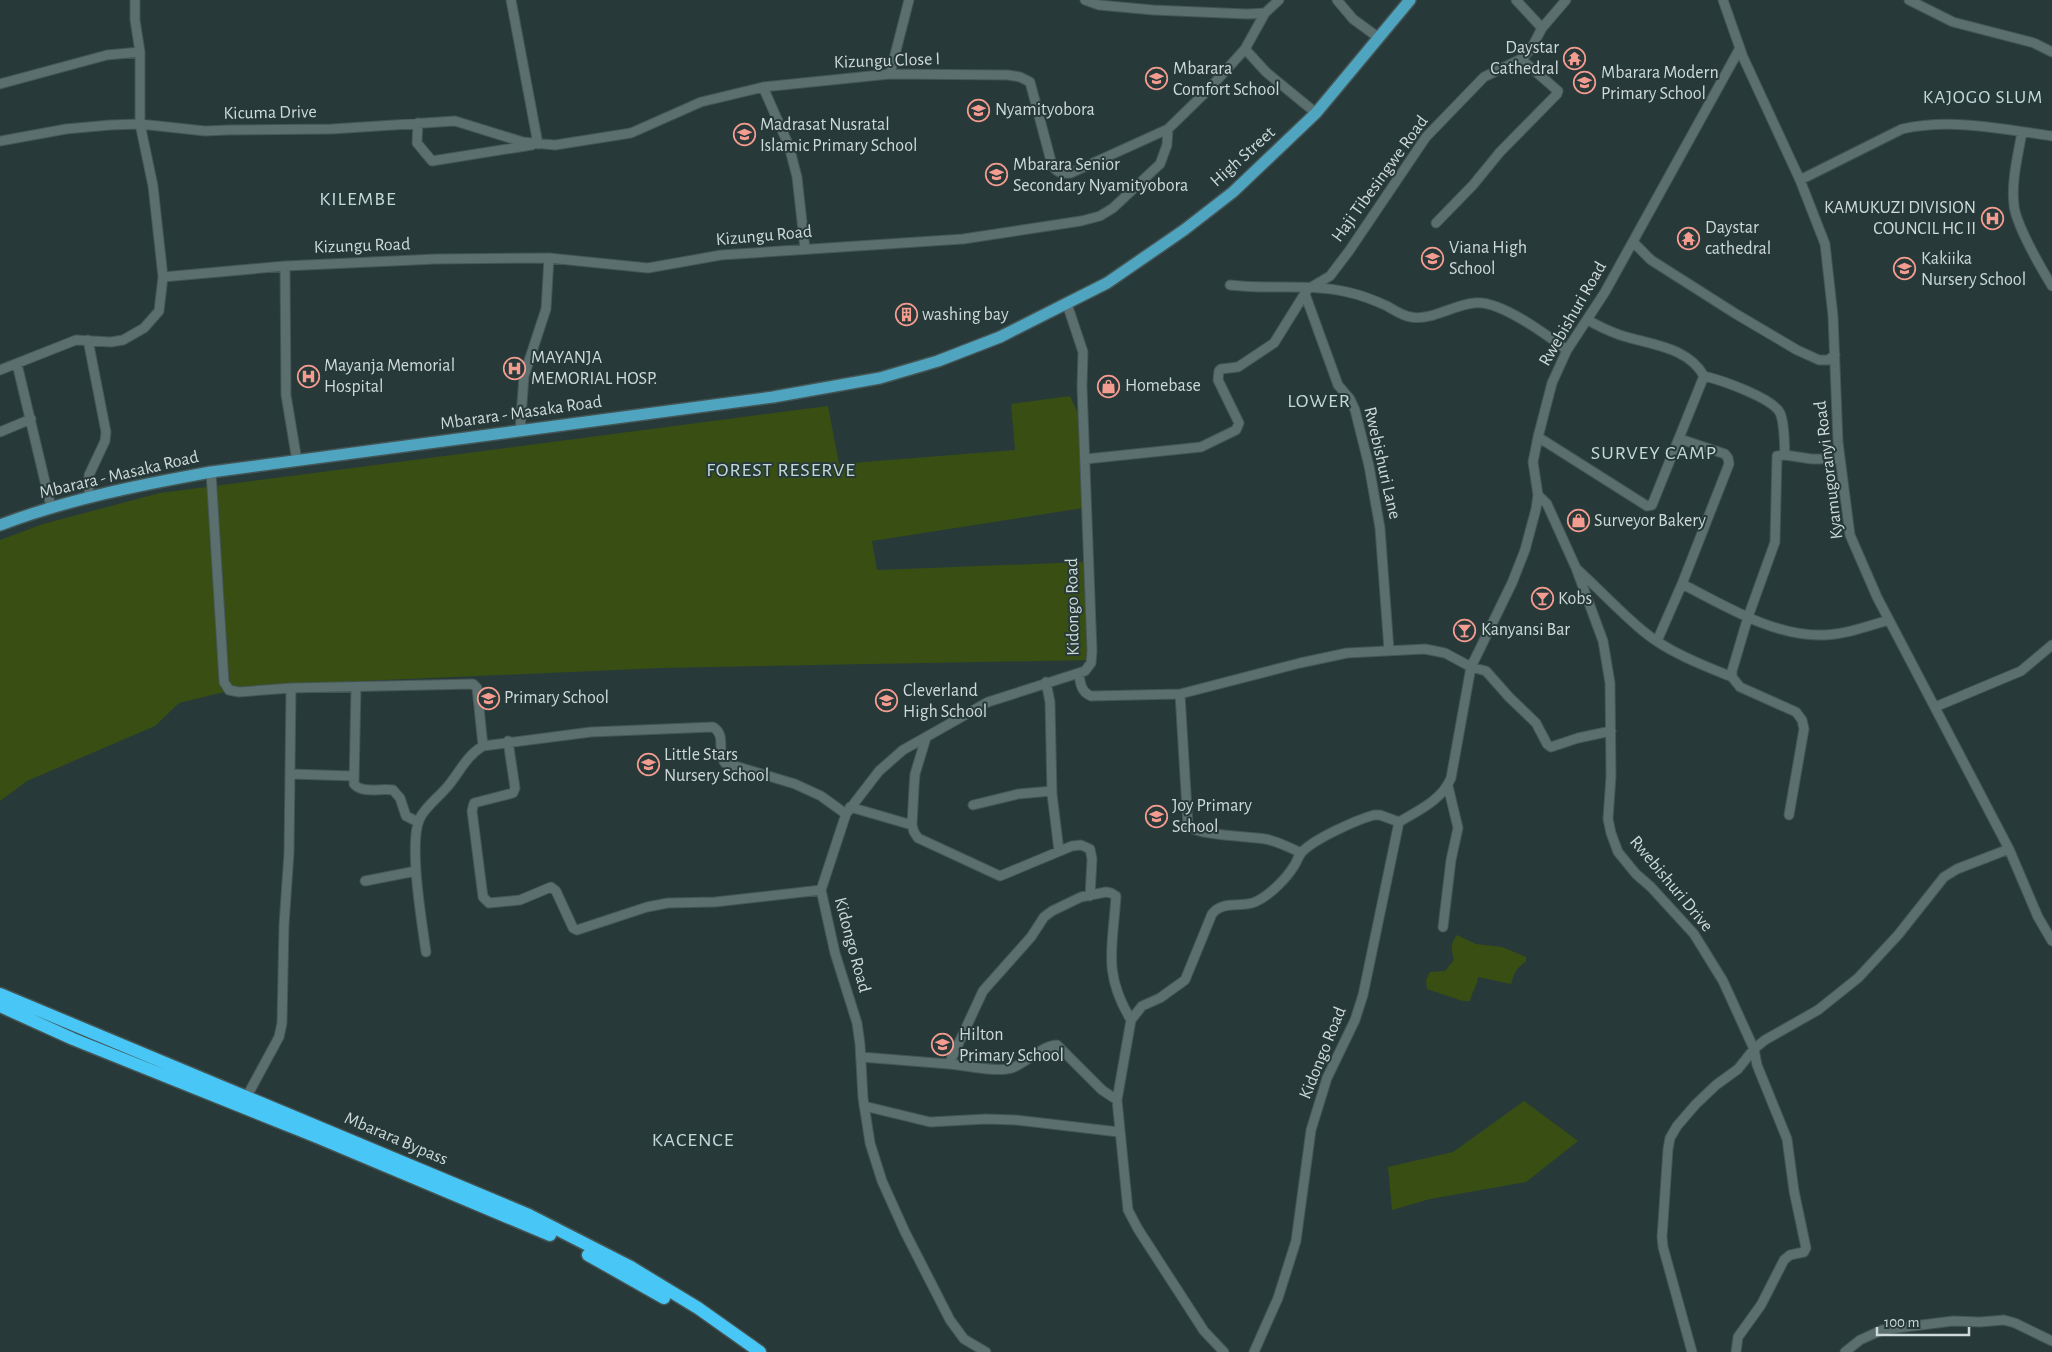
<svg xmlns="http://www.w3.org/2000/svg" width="2052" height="1352" font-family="'Alegreya Sans',sans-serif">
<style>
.green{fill:#394e13}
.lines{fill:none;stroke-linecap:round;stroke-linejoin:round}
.minor-casing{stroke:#455;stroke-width:11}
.major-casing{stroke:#455;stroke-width:14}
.highway-casing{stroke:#455;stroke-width:15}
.minor{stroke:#5a6f6e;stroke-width:9}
.major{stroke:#4fa4c0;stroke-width:11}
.highway{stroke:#48c7f6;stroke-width:12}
.labels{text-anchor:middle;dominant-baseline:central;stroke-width:4;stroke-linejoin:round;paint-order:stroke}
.poi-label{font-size:18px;fill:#ced9d9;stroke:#273a39;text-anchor:start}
.street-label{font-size:18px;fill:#ced9d9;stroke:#273a39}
.neighbourhood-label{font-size:19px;letter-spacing:1px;fill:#c2d9d8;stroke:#273a39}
.quarter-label{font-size:20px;letter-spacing:1px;fill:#c2d9d8;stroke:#273a39}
</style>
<rect width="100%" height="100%" fill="#273a39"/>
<!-- green -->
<path class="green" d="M 1070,396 L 1080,418 L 1083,508 L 872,541 L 877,570 L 1084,562 L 1091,660 L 661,668 L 249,686 L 179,703 L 155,726 L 27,781 L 0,801 L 0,540 L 43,524 L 160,493 L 828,406 L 839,464 L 1015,450 L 1011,404 Z
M 1457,935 L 1476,944 L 1502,947 L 1526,957 L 1526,962 C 1516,967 1514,974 1511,984 L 1478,977 C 1477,986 1472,992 1470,1001 L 1463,1001 L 1427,989 L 1426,980 L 1430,972 L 1445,971 L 1454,960 C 1451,949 1450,944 1457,935 Z
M 1524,1101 L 1578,1141 L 1526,1182 L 1430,1199 L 1392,1210 L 1388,1167 L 1453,1152 Z"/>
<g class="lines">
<defs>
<path id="minor" d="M 511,0 L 538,144
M 1085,0 L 1099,5 L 1153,10 L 1247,14 L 1265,13 L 1279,0
M 1337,0 L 1353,19 L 1379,38
M 1516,0 L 1542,28
M 1723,0 L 1743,57 L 1800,180 L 1825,244 L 1833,316 L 1838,442 L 1850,535 L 1877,597 L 2009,849 L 2038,917 L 2052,941
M 1909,0 L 1953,22 L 2034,43 L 2052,52
M 1245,49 L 1266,72 L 1316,113
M 890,74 L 909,0
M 0,84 L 107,55 L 140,52
M 763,87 L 789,146 L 797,177 L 805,249
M 418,123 L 417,143 L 432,161 L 532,145
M 2022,132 C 2018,155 2011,182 2014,205 C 2015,223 2042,270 2052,286
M 0,141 L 66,129 L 110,125 L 140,124 L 205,131 L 228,130 L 332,129 L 455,121 L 523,142 L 555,145 L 631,133 L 701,102 L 763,87 L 890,74 L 1008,75 L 1020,77 L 1030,82 L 1052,165 C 1057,173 1062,174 1071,173 L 1168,129
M 1800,180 L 1902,129 C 1951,118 2003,129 2052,136
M 1436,223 L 1473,185 L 1500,152 L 1557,94 L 1558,91 L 1521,59
M 1633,242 L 1651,260 L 1736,314 L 1797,350 L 1819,360 L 1828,360 L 1835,355
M 285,266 L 286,395 L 297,461
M 163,277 L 285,266 L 436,259 L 549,258 L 648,268 L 721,255 L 963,239 L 1081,221 L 1100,216 L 1113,208 L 1160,164 L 1167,145 L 1168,129 L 1209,89 L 1245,49 L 1265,13
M 1230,285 C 1268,290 1308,283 1347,292 C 1361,295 1374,300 1387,306 C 1394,310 1403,316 1411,317 C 1431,321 1453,305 1474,303 C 1499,299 1547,335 1567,350
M 1308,289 L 1330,276 L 1349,251 L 1426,137 L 1484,77 L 1521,59 L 1531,49 L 1542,28 L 1566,0
M 1305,294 L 1338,385 L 1350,399 L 1355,410 L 1369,466 L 1380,528 L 1389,650
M 1588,320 C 1598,326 1609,331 1620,335 C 1650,345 1687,346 1704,376 C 1721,380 1773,398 1780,413 C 1785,424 1784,442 1785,455
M 88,340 L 106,432 L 105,441 L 89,475 L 89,497
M 17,364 L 51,507
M 0,370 L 76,340 L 111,342 L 123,340 L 144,328 L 159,311 L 163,277 L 153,186 L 140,124 L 140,52 L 135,20 L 135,0
M 520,431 L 524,376 L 546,309 L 549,258
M 0,432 L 31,419
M 1538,437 L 1647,506 L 1652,505 L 1704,376
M 1086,459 L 1201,447 L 1236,430 L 1239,423 L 1218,380 L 1219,371 L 1221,369 L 1238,367 L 1274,343 L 1307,290
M 211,472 L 224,682 L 229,690 L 239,692 L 291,688 L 473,684 L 477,688 L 483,746
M 1538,495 L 1547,504 L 1576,568 L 1603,641 L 1610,683 L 1611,776 L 1608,819 L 1611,833 L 1618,852 L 1636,874 L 1651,887 L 1694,934 L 1723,981 L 1754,1049 L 1757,1065 L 1787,1139 L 1794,1191 L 1806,1248 L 1804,1252 L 1790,1255 L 1784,1260 L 1761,1305 L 1738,1337 L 1736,1352
M 1578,570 C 1600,590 1620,612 1643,631 C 1668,652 1702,665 1732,677
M 1682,584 C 1726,606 1774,637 1825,635 C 1847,634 1868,626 1889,620
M 1657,641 L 1682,584 L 1729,464 L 1728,458 L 1725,454 L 1680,439
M 1079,673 C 1080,683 1081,692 1091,696 L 1180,694 L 1300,663 L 1347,653 L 1425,649 L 1445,653 L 1471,667 L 1486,671 L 1509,697 L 1536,723 L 1547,744 L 1551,747 L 1578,738 L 1611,731
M 1046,682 L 1050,702 L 1052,794 L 1059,851
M 356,687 L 354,784 C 362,794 381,788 393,790 L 400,798 L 406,816 L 418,822
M 1180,694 L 1188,826 C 1200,836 1248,836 1265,839 C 1277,841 1289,847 1301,853
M 1935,707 L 2021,671 L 2052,645
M 926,738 L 915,774 L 914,787 L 912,825 L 914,832 L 918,838 L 1000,876 L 1072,846 L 1081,845 L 1090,849 L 1092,859 L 1090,896
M 508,741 L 515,788 L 513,793 L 474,803 L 472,811 L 483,897 L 489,903 L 520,900 L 551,887 L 556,891 L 573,928 L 577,930 L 647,907 L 668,903 L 715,902 L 821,890
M 290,774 L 354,776
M 973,805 L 1018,794 L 1052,791
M 850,807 L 912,825
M 1789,815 L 1804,729 L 1802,720 L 1796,712 L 1740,687 L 1732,677 L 1732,671 L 1748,617 L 1775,542 L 1777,456 L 1785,455 L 1812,459 L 1840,459
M 1399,822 C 1419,810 1442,800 1451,778 L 1471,667 L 1512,583 L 1525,550 L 1536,509 L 1538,495 L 1533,462 L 1538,437 L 1552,383 L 1567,350 L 1605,292 L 1740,48
M 365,881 L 416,871
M 1443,927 L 1451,860 L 1458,828 L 1448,786
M 426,952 C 422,923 408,842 420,818 C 426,806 439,797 448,786 C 459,773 467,755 483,746 L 591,732 L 713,727 C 727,735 716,752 725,763 L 795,784 L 821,796 L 846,814
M 861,1057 L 949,1064 L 983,991 L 1031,937 L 1044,917 L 1052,911 L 1081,897 L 1106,892 L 1111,893 L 1116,896 C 1113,947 1102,972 1131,1020
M 949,1064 C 965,1065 996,1073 1012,1068 C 1026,1063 1043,1045 1057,1045 L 1102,1090 L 1117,1100
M 247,1096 L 279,1037 L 282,1023 L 284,925 L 289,853 L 291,688
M 864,1106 L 930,1122 L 986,1119 L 1016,1120 L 1119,1132
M 986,1352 L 964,1339 L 950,1320 L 905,1232 L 882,1181 L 870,1143 L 863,1098 L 860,1044 L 857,1023 L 835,953 L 821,890 L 846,814 L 879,771 L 903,750 L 988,702 L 1085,671 L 1091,663 L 1092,651 L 1082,386 L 1083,352 L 1067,304
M 1224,1352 L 1204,1331 L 1138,1229 L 1128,1210 L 1117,1100 L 1131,1020 L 1142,1006 L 1160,998 L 1185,980 L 1212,914 C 1223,900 1240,908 1255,902 C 1269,896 1286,879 1294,866 C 1297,862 1298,856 1302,852 C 1314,839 1356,820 1374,815 L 1380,815 L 1399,822
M 1254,1352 L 1278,1298 L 1296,1241 L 1311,1130 L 1327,1078 L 1355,1020 L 1363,995 L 1399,822
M 1692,1352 L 1663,1247 L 1662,1237 L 1668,1149 L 1670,1138 L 1677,1126 L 1696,1104 L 1716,1085 L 1738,1069 L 1754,1049 L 1765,1040 L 1818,1010 L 1858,978 L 1898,935 L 1944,877 L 1957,869 L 2009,849
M 1845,1352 L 1860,1340 L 1882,1330 L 1953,1321 L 1980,1322 L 2004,1320 L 2015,1323 L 2052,1341"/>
<path id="major" d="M 0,525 C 69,499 139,485 211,472 L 773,397 L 880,378 L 938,361 L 1000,337 L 1107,283 L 1184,230 L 1233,192 L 1316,113 L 1410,0"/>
<path id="highway" d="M 0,994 L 529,1215 L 629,1266 L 698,1308 L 760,1352
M 0,1006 L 73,1039 L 317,1137 L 550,1235
M 588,1255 L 664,1298"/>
</defs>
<!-- minor casing -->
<use href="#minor" class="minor-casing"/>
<!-- major casing -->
<use href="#major" class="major-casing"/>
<!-- highway casing -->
<use href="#highway" class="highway-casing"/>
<!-- minor -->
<use href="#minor" class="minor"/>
<!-- major -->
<use href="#major" class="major"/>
<!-- highway -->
<use href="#highway" class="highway"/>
</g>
<!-- icons -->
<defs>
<symbol id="temple-ring" viewBox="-11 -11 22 22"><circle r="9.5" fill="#273a39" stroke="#f59c91" stroke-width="1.5"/><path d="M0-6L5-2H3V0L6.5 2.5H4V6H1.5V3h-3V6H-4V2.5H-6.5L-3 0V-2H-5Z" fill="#f59c91"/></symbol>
<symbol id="school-ring" viewBox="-11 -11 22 22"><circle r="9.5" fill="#273a39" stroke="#f59c91" stroke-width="1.5"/><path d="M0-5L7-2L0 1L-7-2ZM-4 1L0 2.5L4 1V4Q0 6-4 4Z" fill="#f59c91"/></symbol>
<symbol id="hospital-ring" viewBox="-11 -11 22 22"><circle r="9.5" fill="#273a39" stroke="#f59c91" stroke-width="1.5"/><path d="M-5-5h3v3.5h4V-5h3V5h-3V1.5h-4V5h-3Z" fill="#f59c91"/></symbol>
<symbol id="building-ring" viewBox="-11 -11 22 22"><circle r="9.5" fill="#273a39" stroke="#f59c91" stroke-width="1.5"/><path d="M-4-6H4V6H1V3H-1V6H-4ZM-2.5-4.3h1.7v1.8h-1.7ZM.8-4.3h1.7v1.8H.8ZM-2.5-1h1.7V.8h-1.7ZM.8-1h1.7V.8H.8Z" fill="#f59c91"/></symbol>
<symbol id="shop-ring" viewBox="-11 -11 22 22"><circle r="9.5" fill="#273a39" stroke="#f59c91" stroke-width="1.5"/><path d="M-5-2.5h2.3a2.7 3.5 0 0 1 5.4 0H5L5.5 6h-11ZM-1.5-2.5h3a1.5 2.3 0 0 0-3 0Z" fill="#f59c91"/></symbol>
<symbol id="bar-ring" viewBox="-11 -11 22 22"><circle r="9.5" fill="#273a39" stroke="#f59c91" stroke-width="1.5"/><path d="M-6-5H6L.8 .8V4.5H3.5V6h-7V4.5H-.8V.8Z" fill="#f59c91"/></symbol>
</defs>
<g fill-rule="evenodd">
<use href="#temple-ring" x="1562" y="46" width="25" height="25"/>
<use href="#school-ring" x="1144" y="66" width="25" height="25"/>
<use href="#school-ring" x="1572" y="70" width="25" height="25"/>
<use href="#school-ring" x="966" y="98" width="25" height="25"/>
<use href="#school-ring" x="732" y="122" width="25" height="25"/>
<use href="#school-ring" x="984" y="162" width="25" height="25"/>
<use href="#hospital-ring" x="1980" y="206" width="25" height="25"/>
<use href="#temple-ring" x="1676" y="226" width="25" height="25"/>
<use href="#school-ring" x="1420" y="246" width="25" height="25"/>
<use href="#school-ring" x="1892" y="256" width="25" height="25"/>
<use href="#building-ring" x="894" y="302" width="25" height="25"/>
<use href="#hospital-ring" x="502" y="356" width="25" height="25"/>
<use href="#hospital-ring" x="296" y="364" width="25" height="25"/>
<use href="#shop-ring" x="1096" y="374" width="25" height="25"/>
<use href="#shop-ring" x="1566" y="508" width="25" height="25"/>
<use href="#bar-ring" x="1530" y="586" width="25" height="25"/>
<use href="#bar-ring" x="1452" y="618" width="25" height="25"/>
<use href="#school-ring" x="476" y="686" width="25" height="25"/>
<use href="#school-ring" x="874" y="688" width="25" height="25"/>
<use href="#school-ring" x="636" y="752" width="25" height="25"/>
<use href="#school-ring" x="1144" y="804" width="25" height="25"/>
<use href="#school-ring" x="930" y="1032" width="25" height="25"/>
</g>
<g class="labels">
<!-- poi labels -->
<g class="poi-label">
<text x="1559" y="48" text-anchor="end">Daystar<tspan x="1559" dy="21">Cathedral</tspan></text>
<text x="1173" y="69">Mbarara<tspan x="1173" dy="21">Comfort School</tspan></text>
<text x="1601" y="73">Mbarara Modern<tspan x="1601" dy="21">Primary School</tspan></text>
<text x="995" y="110">Nyamityobora</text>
<text x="760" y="125">Madrasat Nusratal<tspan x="760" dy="21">Islamic Primary School</tspan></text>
<text x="1013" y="165">Mbarara Senior<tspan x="1013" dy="21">Secondary Nyamityobora</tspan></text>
<text x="1976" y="208" text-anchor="end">KAMUKUZI DIVISION<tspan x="1976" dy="21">COUNCIL HC II</tspan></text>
<text x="1705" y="228">Daystar<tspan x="1705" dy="21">cathedral</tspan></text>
<text x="1449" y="248">Viana High<tspan x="1449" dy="21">School</tspan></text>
<text x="1921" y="259">Kakiika<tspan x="1921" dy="21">Nursery School</tspan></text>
<text x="922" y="315">washing bay</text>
<text x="531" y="358">MAYANJA<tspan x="531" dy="21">MEMORIAL HOSP.</tspan></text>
<text x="324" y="366">Mayanja Memorial<tspan x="324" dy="21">Hospital</tspan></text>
<text x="1125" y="386">Homebase</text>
<text x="1594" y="521">Surveyor Bakery</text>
<text x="1558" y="599">Kobs</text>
<text x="1481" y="630">Kanyansi Bar</text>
<text x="903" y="691">Cleverland<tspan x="903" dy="21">High School</tspan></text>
<text x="504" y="698">Primary School</text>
<text x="664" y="755">Little Stars<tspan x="664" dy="21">Nursery School</tspan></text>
<text x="1172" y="806">Joy Primary<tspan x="1172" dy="21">School</tspan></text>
<text x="959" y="1035">Hilton<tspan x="959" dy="21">Primary School</tspan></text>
</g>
<!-- street labels -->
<g class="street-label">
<text transform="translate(887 61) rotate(-2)">Kizungu Close I</text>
<text transform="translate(270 113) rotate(-1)">Kicuma Drive</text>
<text transform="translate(1243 157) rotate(-42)">High Street</text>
<text transform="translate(1380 179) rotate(-54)">Haji Tibesingwe Road</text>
<text transform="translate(764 236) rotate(-5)">Kizungu Road</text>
<text transform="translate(362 246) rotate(-2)">Kizungu Road</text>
<text transform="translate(1573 314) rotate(-60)">Rwebishuri Road</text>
<text transform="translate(521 413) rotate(-8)">Mbarara - Masaka Road</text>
<text transform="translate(1382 463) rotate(77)">Rwebishuri Lane</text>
<text transform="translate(1829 470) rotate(-97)">Kyamugoranyi Road</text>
<text transform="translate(119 475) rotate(-13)">Mbarara - Masaka Road</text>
<text transform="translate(1073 607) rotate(-91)">Kidongo Road</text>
<text transform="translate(1671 884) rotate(50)">Rwebishuri Drive</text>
<text transform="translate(852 945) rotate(75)">Kidongo Road</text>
<text transform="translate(1323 1053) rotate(-68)">Kidongo Road</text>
<text transform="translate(396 1139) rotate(23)">Mbarara Bypass</text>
</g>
<!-- neighbourhood labels -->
<g class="neighbourhood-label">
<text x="1983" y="97">KAJOGO SLUM</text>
</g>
<!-- quarter labels -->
<g class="quarter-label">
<text x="358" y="199">KILEMBE</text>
<text x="1319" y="401">LOWER</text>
<text x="1654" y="453">SURVEY CAMP</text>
<text x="781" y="470">FOREST RESERVE</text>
<text x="693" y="1140">KACENCE</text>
</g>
</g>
<!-- scale -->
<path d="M1877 1327v8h92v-8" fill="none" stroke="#ced9d9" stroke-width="2.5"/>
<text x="1884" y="1327" font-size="15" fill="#ced9d9" stroke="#273a39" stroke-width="4" paint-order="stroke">100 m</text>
</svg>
